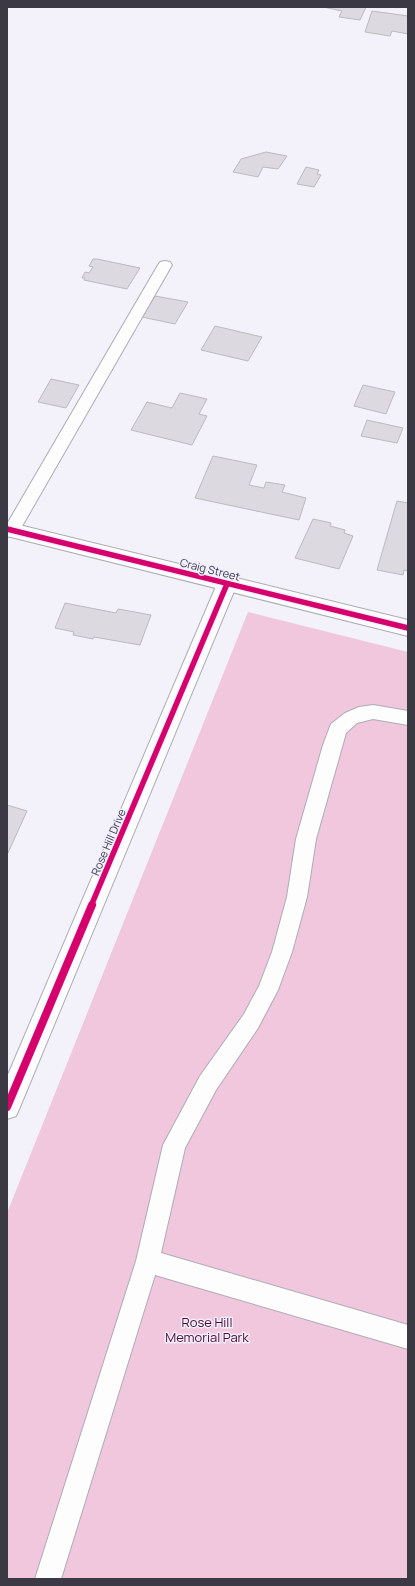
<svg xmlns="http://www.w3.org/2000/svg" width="415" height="1586" font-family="Manrope,sans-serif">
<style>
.green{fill:#f1c7dd}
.building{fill:#ddd9e1;stroke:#bcb9c0}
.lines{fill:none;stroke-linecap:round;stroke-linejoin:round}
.service-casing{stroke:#adacb4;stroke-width:2}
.minor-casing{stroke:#adacb4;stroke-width:2}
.tertiary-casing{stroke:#adacb4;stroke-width:2}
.service{fill:#fdfdfe;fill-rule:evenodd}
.minor{fill:#fdfdfe;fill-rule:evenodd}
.tertiary{fill:#fdfdfe;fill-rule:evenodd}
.cycleway-far1-casing{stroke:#f0eefd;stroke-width:8}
.cycleway-casing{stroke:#f0eefd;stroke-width:10}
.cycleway-far1{stroke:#d6006c;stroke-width:5.5}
.cycleway{stroke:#d6006c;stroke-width:8}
.labels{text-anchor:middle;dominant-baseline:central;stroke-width:3;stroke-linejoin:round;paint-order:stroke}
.street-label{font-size:11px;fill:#3b3a44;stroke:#f0eefd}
.near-park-label{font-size:13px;fill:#4f0a32;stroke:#f0eefd}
</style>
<rect width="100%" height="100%" fill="#f3f2fa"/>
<!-- green -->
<path class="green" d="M 248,612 L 408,652 L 408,1579 L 7,1579 L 7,1213 Z"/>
<!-- building -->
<path class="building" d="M 323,7 L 366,7 L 360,20 L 339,17 L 342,11 Z
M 372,11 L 408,16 L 408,34 L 392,31 L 390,36 L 365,32 Z
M 266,152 L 287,156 L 278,169 L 263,167 L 258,177 L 233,172 L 241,159 Z
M 306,167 L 319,170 L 317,174 L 321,175 L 314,187 L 297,184 Z
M 93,259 L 97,259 L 140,268 L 127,289 L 84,280 L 85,278 L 82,278 L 85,272 L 89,273 L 93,267 L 89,266 Z
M 155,296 L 188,302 L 175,324 L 142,317 Z
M 215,326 L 262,337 L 248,361 L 201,350 Z
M 51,379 L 79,385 L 66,408 L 38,402 Z
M 363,385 L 395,392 L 386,414 L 354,406 Z
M 180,393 L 207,399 L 199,414 L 207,416 L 192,445 L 131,430 L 147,402 L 172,408 Z
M 367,420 L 403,428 L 397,443 L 361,436 Z
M 213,456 L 257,465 L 249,485 L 264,488 L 266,482 L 285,485 L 282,492 L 306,498 L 299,520 L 195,498 Z
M 397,501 L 408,503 L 408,571 L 404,570 L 403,575 L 377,570 Z
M 313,519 L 331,523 L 330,526 L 345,530 L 344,533 L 353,536 L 339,569 L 295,558 Z
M 65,603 L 116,613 L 118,609 L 151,615 L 140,645 L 94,637 L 93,639 L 73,635 L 74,632 L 55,628 Z
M 7,805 L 27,811 L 7,855 Z"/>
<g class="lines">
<defs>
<path id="service" d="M 165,261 L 170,262 L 172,265 L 17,535 L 11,537 L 7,536 L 7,524 L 158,265 L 160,262 Z
M 373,705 L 408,711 L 408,725 L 373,719 L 357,723 L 346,733 L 316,839 L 307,897 L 292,952 L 278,990 L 258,1028 L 216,1090 L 185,1148 L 161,1253 L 408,1325 L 408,1349 L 155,1275 L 61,1579 L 35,1579 L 136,1261 L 163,1145 L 200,1076 L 244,1014 L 259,986 L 272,952 L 287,897 L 296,839 L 323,745 L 329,729 L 331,724 L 345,713 L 359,707 Z"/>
<path id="minor" d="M 227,577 L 234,579 L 237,584 L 20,1107 L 16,1116 L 7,1119 L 7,1077 L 217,584 L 220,579 Z"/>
<path id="tertiary" d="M 7,522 L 408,620 L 408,636 L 7,536 Z"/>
</defs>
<!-- service casing -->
<use href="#service" class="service-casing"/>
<!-- minor casing -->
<use href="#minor" class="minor-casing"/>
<!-- tertiary casing -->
<use href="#tertiary" class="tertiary-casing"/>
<!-- service -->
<use href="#service" class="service"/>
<!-- minor -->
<use href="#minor" class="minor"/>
<!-- tertiary -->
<use href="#tertiary" class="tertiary"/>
<defs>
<path id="cycleway-far1" d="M 7,529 L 408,628
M 91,906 L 227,584"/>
<path id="cycleway" d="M 7,1107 L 92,905"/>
</defs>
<!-- cycleway-far1 casing -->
<use href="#cycleway-far1" class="cycleway-far1-casing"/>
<!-- cycleway casing -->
<use href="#cycleway" class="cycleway-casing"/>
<!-- cycleway-far1 -->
<use href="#cycleway-far1" class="cycleway-far1"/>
<!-- cycleway -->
<use href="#cycleway" class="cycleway"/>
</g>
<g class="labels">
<!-- street labels -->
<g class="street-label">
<text transform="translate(210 569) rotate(14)">Craig Street</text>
<text transform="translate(108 842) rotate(-67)">Rose Hill Drive</text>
</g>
<!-- near-park labels -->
<g class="near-park-label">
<text x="207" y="1322">Rose Hill<tspan x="207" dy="15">Memorial Park</tspan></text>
</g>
</g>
<!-- border -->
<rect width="415" height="1586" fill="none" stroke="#3b3a44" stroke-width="16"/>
</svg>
